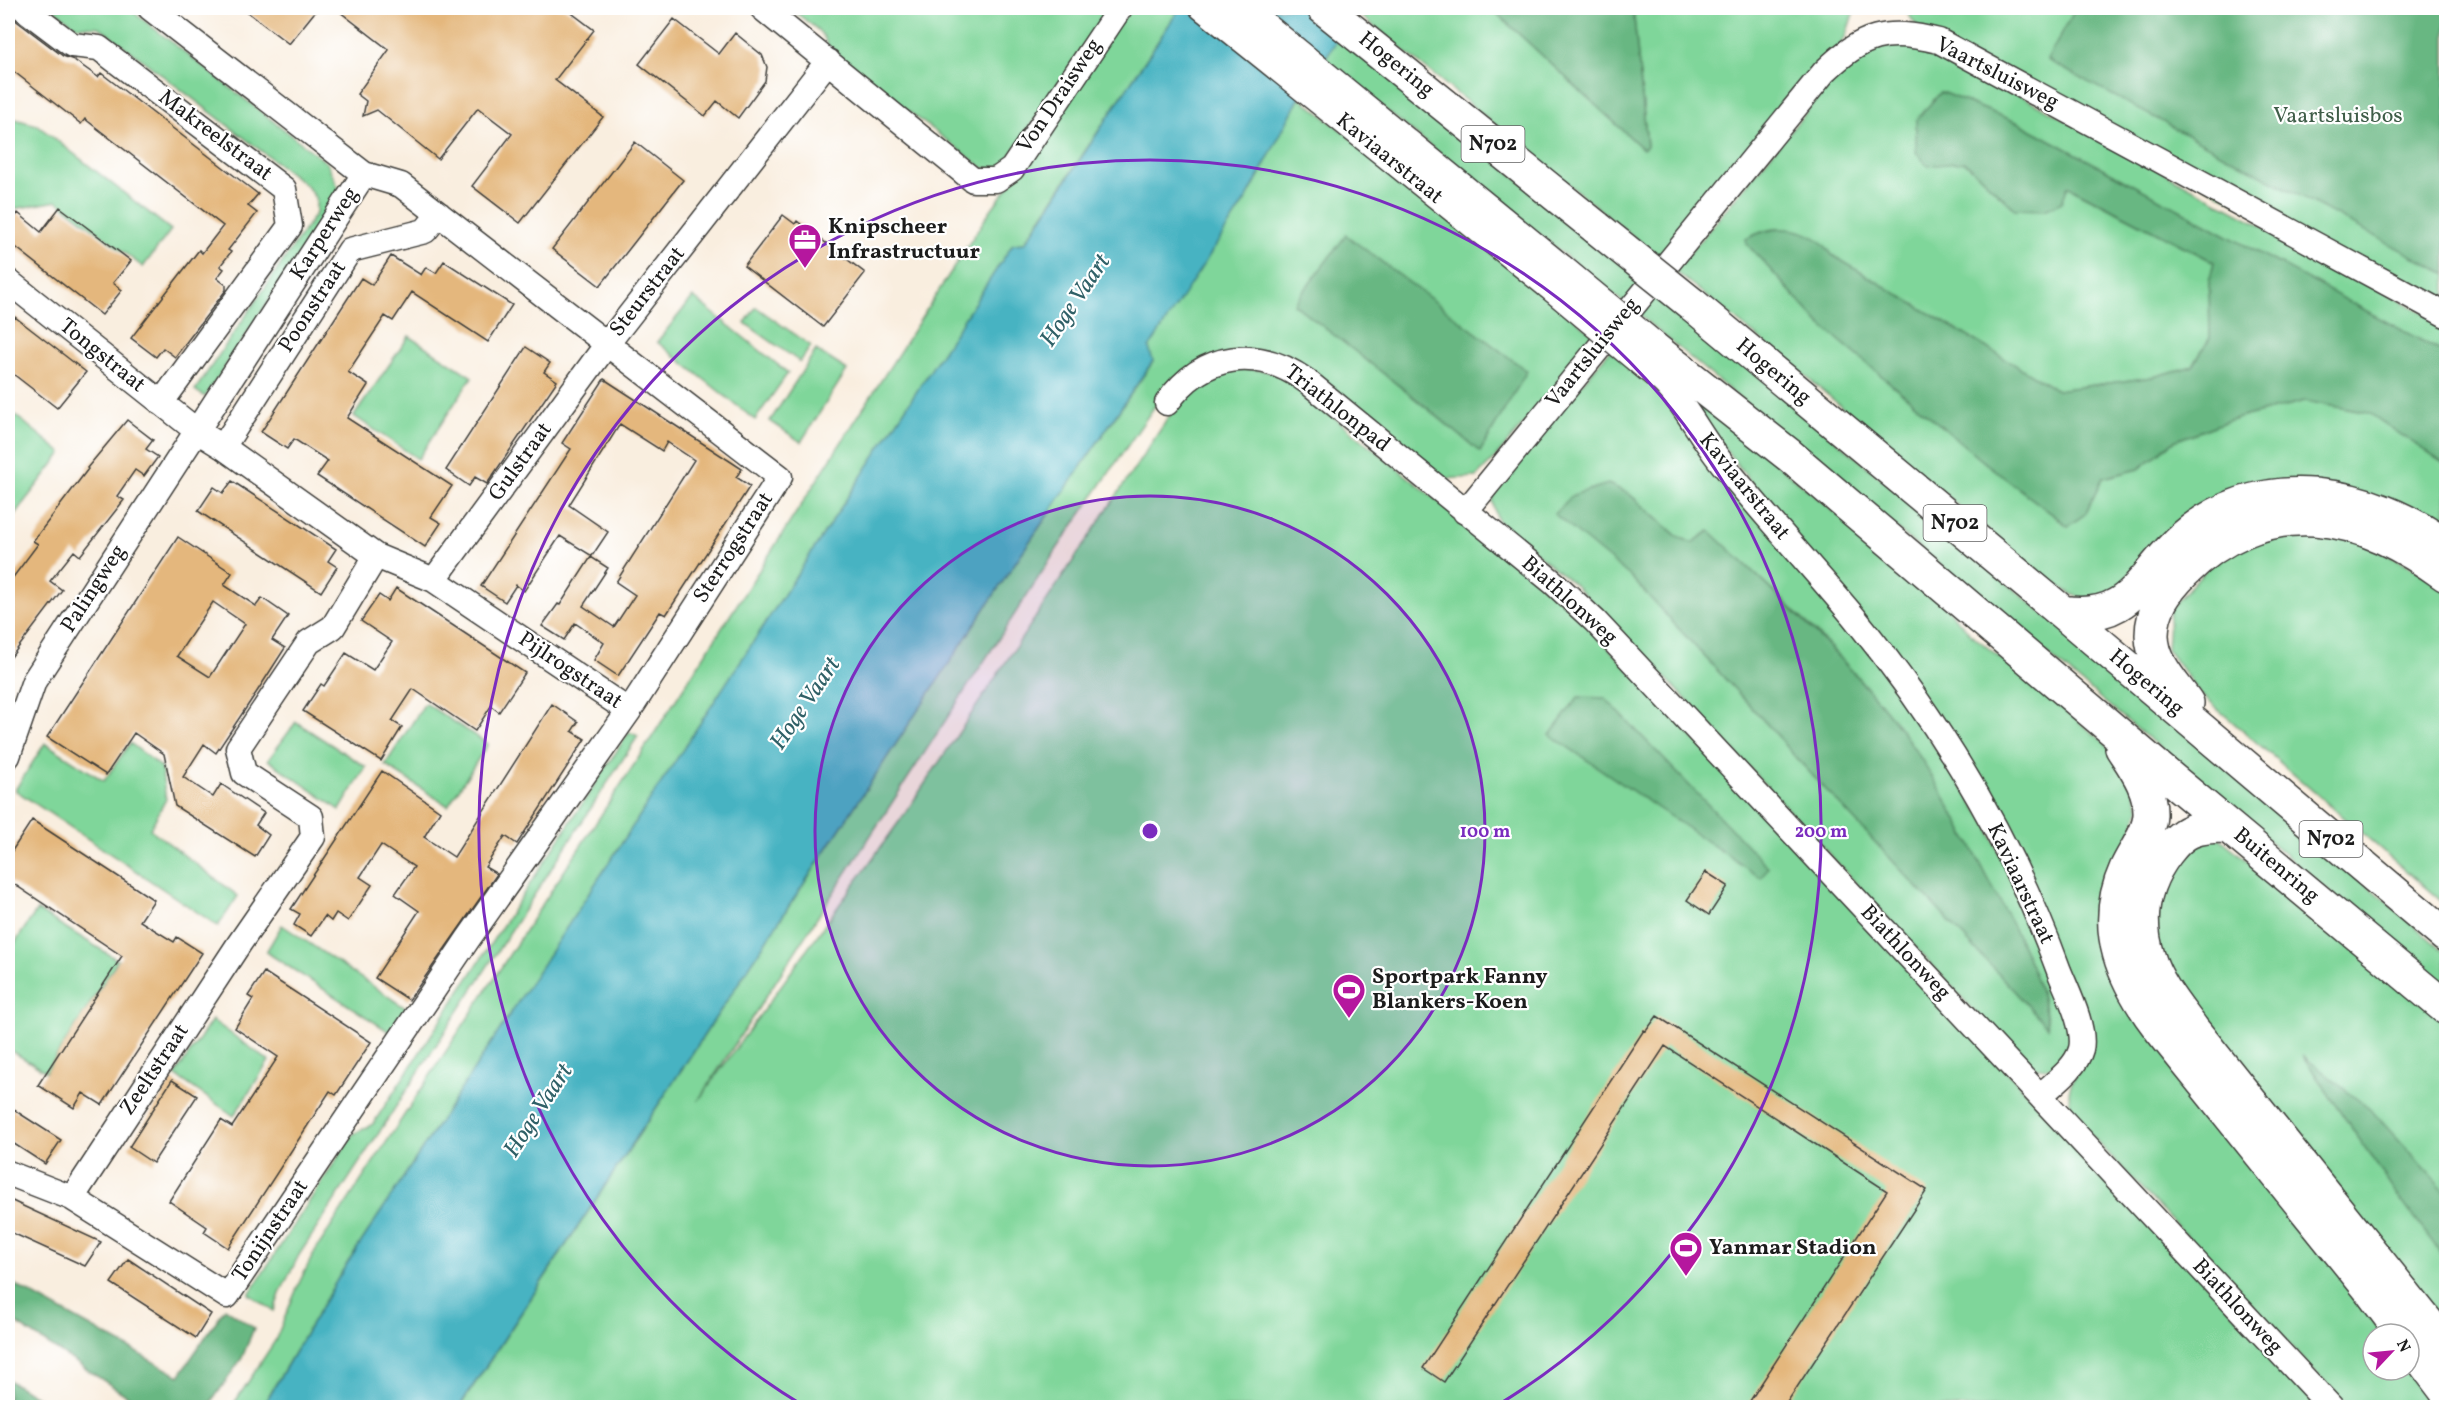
<svg xmlns="http://www.w3.org/2000/svg" width="2454" height="1415" font-family="Vollkorn,serif">
<style>
.green{fill:#7fd69a;stroke:#4e795b;stroke-width:1.5;fill-rule:evenodd}
.forest{fill:#67b782;stroke:#426a4f;stroke-width:1.5}
.water{fill:#46b3c2;stroke:#31686f;stroke-width:1.5}
.building{fill:#e4b77d;fill-rule:evenodd}
.lines{fill:none;stroke-linecap:round;stroke-linejoin:round}
.minor-casing{stroke:#3d3c39;stroke-width:27}
.highway-casing{stroke:#3d3c39;stroke-width:36}
.minor{stroke:#fff;stroke-width:24}
.highway{stroke:#fff;stroke-width:33}
.minor-bridge-casing{stroke:#3d3c39;stroke-width:27;stroke-linecap:butt}
.highway-bridge-casing{stroke:#3d3c39;stroke-width:36;stroke-linecap:butt}
.minor-bridge{stroke:#fff;stroke-width:24}
.highway-bridge{stroke:#fff;stroke-width:33}
.ring{fill:none;stroke:#7b2cbf;stroke-width:3}
.labels{text-anchor:middle;dominant-baseline:central;stroke-width:4.5;stroke-linejoin:round;paint-order:stroke}
.shield{fill:#fff;stroke:#606060;stroke-width:1.5}
.shield-label{font-size:21px;font-weight:bold;fill:#1c1c1c}
.street-label{font-size:22px;fill:#1c1c1c;stroke:#fff}
.park-label{font-size:22px;fill:#3f5d48;stroke:#fff}
.poi-label{font-size:22px;font-weight:bold;fill:#1c1c1c;stroke:#fff;text-anchor:start}
.water-label{font-size:24px;font-style:italic;fill:#2f6067;stroke:#fff}
.centre{fill:#7b2cbf;stroke:#fff;stroke-width:3}
.ring-label{font-size:18px;text-anchor:middle;font-weight:bold;fill:#7b2cbf;stroke:#fff;stroke-width:4.5;stroke-linejoin:round;paint-order:stroke}
</style>
<rect width="100%" height="100%" fill="#fff"/>
<filter id="ink" filterUnits="userSpaceOnUse"><feTurbulence type="fractalNoise" baseFrequency=".0167" numOctaves="2"/><feDisplacementMap in="SourceGraphic" scale="12" xChannelSelector="R" yChannelSelector="G"/><feConvolveMatrix kernelMatrix="1 2 1 2 8 2 1 2 1" color-interpolation-filters="sRGB"/></filter>
<filter id="wash" filterUnits="userSpaceOnUse"><feTurbulence type="fractalNoise" baseFrequency=".008" numOctaves="4" result="noise"/><feDisplacementMap in="SourceGraphic" scale="24" xChannelSelector="R" yChannelSelector="G"/><feGaussianBlur stdDeviation="1.35" result="paint"/><feColorMatrix in="noise" values="0 0 0 0 0 0 0 0 0 0 0 0 0 0 0 0 0 1.4 0 .05"/><feComposite in="paint" operator="in"/></filter>
<g filter="url(#wash)">
<rect width="100%" height="100%" fill="#f9eedf"/>
<!-- green -->
<path class="green" d="M 52,8 L 128,8 L 327,163 L 339,189 L 334,203 L 205,397 L 195,390 L 316,213 L 316,199 L 307,186 L 99,27 L 76,26 Z
M 790,8 L 1110,8 L 1001,170 L 983,168 L 848,65 L 829,50 L 824,37 L 818,30 Z
M 1126,8 L 1180,8 L 1024,243 L 1013,244 L 343,1270 L 262,1407 L 231,1408 L 275,1341 L 300,1281 L 315,1251 L 641,754 L 990,211 L 1017,175 Z
M 1358,8 L 1491,8 L 1643,149 L 1647,145 L 1633,8 L 1855,8 L 1845,38 L 1834,54 L 1661,259 L 1355,11 Z
M 1904,8 L 2446,8 L 2446,318 L 1918,28 Z
M 1340,35 L 1643,280 L 1624,303 L 1324,60 Z
M 1914,45 L 1994,81 L 2446,325 L 2446,354 L 2019,123 L 1941,92 L 1965,162 L 2015,209 L 2067,186 L 2214,262 L 2209,282 L 2210,338 L 2193,366 L 2153,377 L 2057,390 L 1832,255 C 1826,245 1820,243 1809,238 C 1783,227 1773,224 1747,239 L 1746,243 L 1820,324 L 1984,462 L 2068,526 L 2085,514 L 2103,478 L 2139,469 L 2174,441 L 2230,420 L 2305,401 L 2369,413 L 2446,465 L 2446,537 L 2346,489 L 2114,593 L 2089,600 L 2071,594 L 2034,570 L 1791,364 L 1675,271 L 1849,60 L 1877,46 Z
M 1300,97 L 1597,337 L 1495,458 L 1476,477 L 1443,479 L 1260,350 L 1163,394 L 1057,549 L 698,1101 L 906,812 L 1186,391 C 1227,368 1233,364 1280,374 L 1571,608 L 2323,1408 L 459,1408 L 1019,557 L 1153,362 L 1148,348 L 1248,196 ZM 1353,349 L 1526,371 L 1480,451 Z
M 8,113 L 15,119 L 37,125 L 171,230 L 143,267 L 57,201 L 8,210 Z
M 1658,292 L 2304,831 L 2446,953 L 2446,992 L 2178,763 L 1639,315 Z
M 693,297 L 788,373 L 755,420 L 657,342 Z
M 756,307 L 811,346 L 800,362 L 745,323 Z
M 409,336 L 472,377 L 418,459 L 354,416 Z
M 1611,349 L 1660,388 L 1852,626 L 1987,824 L 2076,1039 C 2060,1068 2043,1080 2015,1055 L 1682,695 L 1575,585 L 1498,521 L 1492,501 L 1499,482 ZM 1628,493 L 1677,536 L 1692,543 L 1709,531 C 1782,598 1862,671 1917,753 C 1942,792 1963,835 1985,876 C 2009,918 2042,978 2048,1026 L 1787,748 L 1778,736 L 1631,577 L 1614,562 Z
M 816,350 L 847,370 L 801,442 L 770,421 Z
M 1667,372 L 1934,595 L 1971,634 L 2105,743 L 2125,767 L 2140,808 L 2106,902 L 2393,1334 L 2373,1334 L 2373,1370 L 2409,1370 L 2409,1359 L 2442,1407 L 2348,1407 L 2074,1117 C 2064,1088 2070,1085 2085,1060 L 1996,806 Z
M 10,411 L 62,453 L 8,523 L 8,414 Z
M 2328,526 L 2446,583 L 2446,905 L 2200,694 L 2167,649 L 2170,609 L 2228,545 Z
M 425,703 L 488,744 L 448,806 L 385,765 Z
M 296,722 L 366,767 L 340,810 L 268,760 Z
M 629,732 L 638,736 L 299,1255 L 281,1291 L 274,1311 L 249,1294 L 353,1134 L 373,1124 Z
M 45,743 L 104,781 L 130,743 L 161,767 L 166,799 L 150,829 L 238,896 L 218,926 L 15,790 Z
M 2217,836 L 2446,1022 L 2446,1331 L 2164,973 L 2149,910 L 2183,848 Z
M 37,910 L 118,960 L 46,1072 L 8,1049 L 8,953 Z
M 282,925 L 407,1009 L 391,1033 L 266,952 Z
M 212,1020 L 269,1061 L 234,1116 L 175,1075 Z"/>
<!-- forest -->
<path class="forest" d="M 1491,8 L 1633,8 L 1647,146 L 1643,149 Z
M 2076,8 L 2446,8 L 2446,274 L 2047,60 Z
M 1941,92 L 2019,123 L 2446,354 L 2446,465 L 2369,413 L 2305,401 L 2230,420 L 2174,441 L 2139,469 L 2103,478 L 2085,514 L 2068,526 L 1984,462 L 1820,324 L 1746,243 L 1746,239 C 1775,223 1813,225 1832,255 L 2057,390 L 2153,377 L 2193,366 L 2210,338 L 2209,282 L 2214,262 L 2068,186 L 2062,202 L 2045,210 L 2015,209 L 1965,162 L 1928,166 L 1916,152 L 1916,120 Z
M 1346,235 L 1527,371 L 1480,452 L 1419,401 L 1294,304 Z
M 1608,484 L 1628,493 L 1677,536 L 1692,543 L 1710,531 C 1768,586 1827,641 1879,702 C 1926,757 1960,824 1993,888 C 2015,929 2042,981 2048,1027 L 1787,748 L 1778,736 L 1631,577 L 1554,514 L 1573,495 Z
M 1578,697 L 1605,698 L 1768,867 L 1761,878 L 1550,735 Z
M 2302,1055 L 2372,1111 L 2446,1192 L 2446,1260 L 2400,1199 Z
M 8,1281 L 179,1376 L 225,1308 L 254,1328 L 242,1358 L 208,1407 L 144,1407 L 8,1318 Z
M 8,1380 L 53,1407 L 8,1407 Z"/>
<!-- water -->
<path class="water" d="M 1180,8 L 1358,8 L 1300,97 L 1248,196 L 1149,348 L 1153,361 L 1019,557 L 459,1407 L 262,1408 L 343,1270 L 1013,244 L 1025,243 Z"/>
<g id="blocks">
<!-- building -->
<path class="building" d="M 242,8 L 318,8 L 289,44 Z
M 335,8 L 565,8 L 594,30 L 555,80 L 603,117 L 520,223 L 472,186 L 512,134 L 478,108 L 438,159 L 377,110 L 363,116 L 366,101 L 357,94 L 389,50 Z
M 8,9 L 14,19 L 63,56 L 74,60 L 98,77 L 101,73 L 258,194 L 248,206 L 257,213 L 228,250 L 231,252 L 220,266 L 224,269 L 217,278 L 226,285 L 226,290 L 175,357 L 163,348 L 156,357 L 131,338 L 199,250 L 202,253 L 223,226 L 85,119 L 81,124 L 8,67 Z
M 674,19 L 719,54 L 735,33 L 762,55 L 767,67 L 765,81 L 738,118 L 717,101 L 705,116 L 639,64 Z
M 635,142 L 683,180 L 600,286 L 552,249 Z
M 60,207 L 131,261 L 113,283 L 122,290 L 102,315 L 8,241 L 8,227 L 18,213 L 41,232 Z
M 783,215 L 795,224 L 797,221 L 865,273 L 823,327 L 744,266 Z
M 391,256 L 421,275 L 426,267 L 436,273 L 444,261 L 512,305 L 488,342 L 412,292 L 393,321 L 385,316 L 348,372 L 368,385 L 347,418 L 452,486 L 431,517 L 441,523 L 425,547 L 317,476 L 328,461 L 294,439 L 287,449 L 261,432 L 361,278 L 372,285 Z
M 15,317 L 86,372 L 57,408 L 8,370 L 8,326 Z
M 526,347 L 550,363 L 544,372 L 557,381 L 487,484 L 475,477 L 469,486 L 446,470 Z
M 604,379 L 742,469 L 736,477 L 750,486 L 666,615 L 660,612 L 618,676 L 594,660 L 604,643 L 575,623 L 564,640 L 542,626 L 558,604 L 560,605 L 591,557 L 608,568 L 583,606 L 614,627 L 635,595 L 616,582 L 694,460 L 667,442 L 662,451 L 620,424 L 569,505 L 608,532 L 592,556 L 560,536 L 524,591 L 516,585 L 505,602 L 481,586 L 571,449 L 562,443 Z
M 127,420 L 153,440 L 146,449 L 158,457 L 144,476 L 135,470 L 117,496 L 124,500 L 80,556 L 74,551 L 50,581 L 62,590 L 8,661 L 8,584 L 38,544 L 33,541 L 88,469 L 87,468 Z
M 232,481 L 336,549 L 328,561 L 337,567 L 321,592 L 198,511 L 214,487 L 223,493 Z
M 178,537 L 232,573 L 224,585 L 256,606 L 262,598 L 288,616 L 272,640 L 285,648 L 258,690 L 216,753 L 204,744 L 183,777 L 213,797 L 221,784 L 264,813 L 256,825 L 269,835 L 255,857 L 175,806 L 164,754 L 134,733 L 106,775 L 47,737 ZM 213,602 L 245,624 L 210,677 L 177,656 Z
M 396,588 L 525,673 L 499,712 L 491,706 L 475,731 L 413,689 L 392,721 L 402,727 L 381,761 L 303,711 L 321,684 L 324,686 L 346,653 L 373,670 L 392,642 L 361,621 L 379,595 L 388,601 Z
M 552,704 L 578,722 L 572,731 L 585,739 L 517,844 L 505,836 L 485,867 L 497,874 L 409,1000 L 375,978 L 419,911 L 395,894 L 414,867 L 381,845 L 360,877 L 372,885 L 348,921 L 336,913 L 331,921 L 325,916 L 311,936 L 294,925 L 300,914 L 291,909 L 382,771 L 440,811 L 424,837 L 454,857 Z
M 32,820 L 154,900 L 140,921 L 174,942 L 177,937 L 202,953 L 102,1105 L 83,1093 L 74,1108 L 38,1085 L 122,956 L 8,880 L 8,857 Z
M 1706,872 L 1728,886 L 1709,915 L 1687,900 Z
M 264,972 L 371,1042 L 336,1095 L 330,1091 L 228,1248 L 204,1232 L 207,1227 L 169,1201 L 221,1120 L 232,1127 L 278,1057 L 235,1028 L 253,999 L 248,996 Z
M 1657,1016 L 1927,1190 L 1784,1407 L 1746,1407 L 1887,1191 L 1665,1046 L 1444,1382 L 1423,1368 L 1644,1030 L 1646,1031 Z
M 172,1080 L 197,1096 L 153,1163 L 129,1147 Z
M 8,1106 L 61,1140 L 45,1164 L 8,1140 Z
M 8,1199 L 25,1207 L 101,1242 L 85,1266 L 8,1231 Z
M 128,1259 L 211,1314 L 196,1338 L 111,1283 Z"/>
</g>
</g>
<g filter="url(#ink)">
<use href="#blocks" fill-opacity="0" stroke="#3d3c39" stroke-width="1.5"/>
<g class="lines">
<defs>
<path id="minor" d="M 23,8 L 72,45 L 99,48 L 284,189 L 290,226 L 161,403
M 150,8 L 364,174 L 401,185 L 607,344 L 828,61
M 762,8 L 973,180 L 996,180 L 1012,169 L 1120,8
M 1202,8 L 1549,287
M 8,281 L 197,431 L 223,447 L 376,556 L 434,580 L 629,711 L 468,939 L 227,1296 L 72,1198 L 8,1173
M 1640,363 C 1649,371 1660,378 1668,387 C 1690,412 1704,443 1726,468 C 1767,518 1811,566 1853,616 C 1940,722 2012,842 2059,971 C 2067,991 2086,1028 2081,1049 C 2076,1068 2054,1083 2040,1096
M 1167,403 C 1204,351 1259,346 1308,382 L 1554,583 L 1595,621 L 2332,1408
M 223,447 L 350,250 L 425,231 L 439,214
M 1465,512 L 1824,72 C 1863,34 1886,28 1939,41 L 2446,315
M 434,580 L 607,344 L 780,477 L 629,711
M 8,756 L 34,681 L 364,174
M 72,1198 L 239,944 L 313,837 L 311,817 L 244,773 L 238,748 L 309,642 L 333,627 L 376,556"/>
<path id="highway" d="M 1238,8 L 1560,271
M 1324,8 L 1597,228
M 1693,305 L 2062,612 L 2446,936
M 1654,349 L 1789,455 L 2163,772 L 2446,1008
M 2062,612 C 2133,623 2140,574 2185,536 C 2264,469 2369,491 2446,546
M 2187,703 C 2172,682 2152,662 2152,635 C 2152,609 2166,590 2184,572 C 2219,537 2264,516 2314,519 C 2363,522 2407,547 2446,575
M 2122,748 C 2135,768 2151,789 2150,815 C 2149,834 2134,851 2126,869 C 2099,929 2124,982 2161,1030 L 2368,1287 L 2403,1334
M 2227,826 C 2215,826 2202,826 2191,831 C 2181,835 2174,843 2167,852 C 2144,882 2136,918 2148,956 C 2156,983 2176,1007 2193,1030 L 2446,1346
M 2409,1342 L 2446,1391"/>
</defs>
<!-- minor casing -->
<use href="#minor" class="minor-casing"/>
<!-- highway casing -->
<use href="#highway" class="highway-casing"/>
<!-- minor -->
<use href="#minor" class="minor"/>
<!-- highway -->
<use href="#highway" class="highway"/>
<defs>
<path id="minor-bridge" d="M 1549,287 L 1640,363"/>
<path id="highway-bridge" d="M 1597,228 L 1693,305
M 1560,271 L 1654,349"/>
</defs>
<!-- minor-bridge casing -->
<use href="#minor-bridge" class="minor-bridge-casing"/>
<!-- highway-bridge casing -->
<use href="#highway-bridge" class="highway-bridge-casing"/>
<!-- minor-bridge -->
<use href="#minor-bridge" class="minor-bridge"/>
<!-- highway-bridge -->
<use href="#highway-bridge" class="highway-bridge"/>
</g>
</g>
<!-- distance rings -->
<circle cx="1150" cy="831" r="335" fill="#7b2cbf" fill-opacity=".12"/>
<g class="ring">
<circle cx="1150" cy="831" r="335"/>
<path d="M804 1406A671 671 0 1 1 1496 1406"/>
</g>
<!-- icons -->
<defs>
<symbol id="office-pin" viewBox="-11 -11 22 30"><path d="M0 17L-7.5 6A9.5 9.5 0 1 1 7.5 6Z" fill="#b5179e" stroke="#fff"/><path d="M-6-3h4V-5.5h4V-3h4V5H-6ZM-1-4.5V-3h2v-1.5ZM-6 0V1H6V0Z" fill="#fff"/></symbol>
<symbol id="stadium-pin" viewBox="-11 -11 22 30"><path d="M0 17L-7.5 6A9.5 9.5 0 1 1 7.5 6Z" fill="#b5179e" stroke="#fff"/><path d="M0-5a6.5 5 0 1 0 0 10a6.5 5 0 1 0 0-10ZM-3.5-1.8h7v3.6h-7Z" fill="#fff"/></symbol>
</defs>
<g fill-rule="evenodd">
<use href="#office-pin" x="786" y="221" width="38" height="52"/>
<use href="#stadium-pin" x="1330" y="971" width="38" height="52"/>
<use href="#stadium-pin" x="1667" y="1229" width="38" height="52"/>
</g>
<g class="labels">
<!-- shield labels -->
<g class="shield">
<rect x="1461.5" y="126" width="63" height="36" rx="4.5"/>
<rect x="1923.5" y="505" width="63" height="36" rx="4.5"/>
<rect x="2299.5" y="821" width="63" height="36" rx="4.5"/>
</g>
<g class="shield-label">
<text x="1493" y="144">N702</text>
<text x="1955" y="523">N702</text>
<text x="2331" y="839">N702</text>
</g>
<!-- street labels -->
<g class="street-label">
<text transform="translate(1396 65) rotate(39)">Hogering</text>
<text transform="translate(1997 74) rotate(27)">Vaartsluisweg</text>
<text transform="translate(1060 96) rotate(-56)">Von Draisweg</text>
<text transform="translate(215 136) rotate(37)">Makreelstraat</text>
<text transform="translate(1389 159) rotate(39)">Kaviaarstraat</text>
<text transform="translate(325 234) rotate(-57)">Karperweg</text>
<text transform="translate(648 292) rotate(-52)">Steurstraat</text>
<text transform="translate(313 307) rotate(-57)">Poonstraat</text>
<text transform="translate(1593 353) rotate(-51)">Vaartsluisweg</text>
<text transform="translate(102 356) rotate(39)">Tongstraat</text>
<text transform="translate(1773 372) rotate(40)">Hogering</text>
<text transform="translate(1337 409) rotate(38)">Triathlonpad</text>
<text transform="translate(521 462) rotate(-54)">Gulstraat</text>
<text transform="translate(1744 487) rotate(51)">Kaviaarstraat</text>
<text transform="translate(734 548) rotate(-57)">Sterrogstraat</text>
<text transform="translate(94 589) rotate(-57)">Palingweg</text>
<text transform="translate(1569 601) rotate(42)">Biathlonweg</text>
<text transform="translate(570 671) rotate(34)">Pijlrogstraat</text>
<text transform="translate(2146 683) rotate(40)">Hogering</text>
<text transform="translate(2276 866) rotate(40)">Buitenring</text>
<text transform="translate(2020 884) rotate(65)">Kaviaarstraat</text>
<text transform="translate(1905 953) rotate(47)">Biathlonweg</text>
<text transform="translate(155 1070) rotate(-56)">Zeeltstraat</text>
<text transform="translate(271 1231) rotate(-56)">Tonijnstraat</text>
<text transform="translate(2237 1307) rotate(47)">Biathlonweg</text>
</g>
<!-- park labels -->
<g class="park-label">
<text x="2338" y="116">Vaartsluisbos</text>
</g>
<!-- poi labels -->
<g class="poi-label">
<text x="828" y="227">Knipscheer<tspan x="828" dy="25">Infrastructuur</tspan></text>
<text x="1372" y="977">Sportpark Fanny<tspan x="1372" dy="25">Blankers-Koen</tspan></text>
<text x="1709" y="1248">Yanmar Stadion</text>
</g>
<!-- water labels -->
<g class="water-label">
<text transform="translate(1076 301) rotate(-56)">Hoge Vaart</text>
<text transform="translate(806 704) rotate(-56)">Hoge Vaart</text>
<text transform="translate(539 1111) rotate(-57)">Hoge Vaart</text>
</g>
</g>
<circle cx="1150" cy="831" r="9" class="centre"/>
<g class="ring-label">
<text x="1485" y="837">100 m</text>
<text x="1821" y="837">200 m</text>
</g>
<!-- margin -->
<rect width="2454" height="1415" fill="none" stroke="#fff" stroke-width="30"/>
<!-- north arrow -->
<g transform="translate(2391 1352) rotate(64)"><circle r="28" fill="#ffffff" stroke="#a4a4a4" stroke-width="1.5"/>
<path d="M0-4.5L10 22L0 15L-10 22Z" fill="#b5179e"/>
<text y="-9" font-size="16" font-weight="bold" text-anchor="middle" fill="#1c1c1c">N</text>
</g>
</svg>
